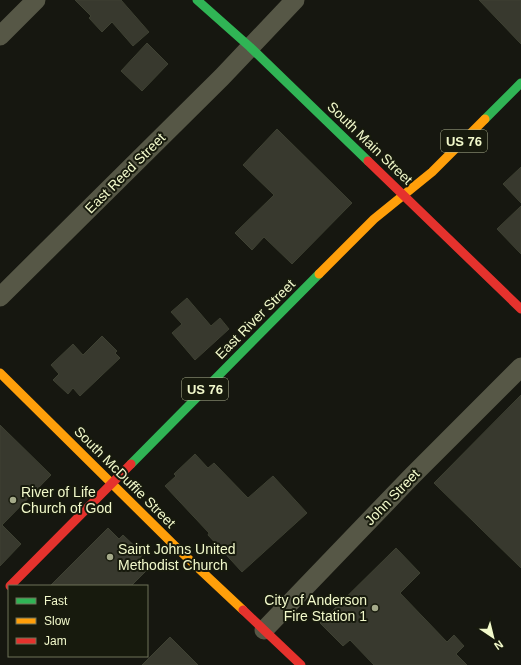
<svg xmlns="http://www.w3.org/2000/svg" width="521" height="665" font-family="Helvetica,sans-serif">
<style>
.building{fill:#38392e;stroke:#3e4132}
.lines{fill:none;stroke-linecap:round;stroke-linejoin:round}
.street{stroke:#565746;stroke-width:19}
.fast{stroke:#30b455;stroke-width:9}
.slow{stroke:#ff9f0a;stroke-width:9}
.jam{stroke:#e5322d;stroke-width:9}
.poi-dot{fill:#a5aa8a;stroke:#171a0d;stroke-width:1.5}
.labels{text-anchor:middle;dominant-baseline:central;stroke-width:4;stroke-linejoin:round;paint-order:stroke}
.shield{fill:#171a0d;stroke:#b0b692;stroke-width:1}
.shield-label{font-size:13px;font-weight:bold;fill:#f2f9cb}
.street-label{font-size:14px;fill:#f2f9cb;stroke:#171a0d}
.poi-label{font-size:14px;fill:#f2f9cb;stroke:#171a0d;text-anchor:start}
</style>
<rect width="100%" height="100%" fill="#161710"/>
<!-- building -->
<path class="building" d="M 75,0 L 121,0 L 149,32 L 133,46 L 112,22 L 102,32 L 89,18 L 91,16 Z
M 479,0 L 521,0 L 521,44 Z
M 147,43 L 168,64 L 142,91 L 121,71 Z
M 277,129 L 352,203 L 292,264 L 264,237 L 252,250 L 235,233 L 274,195 L 243,165 Z
M 521,167 L 521,203 L 503,184 Z
M 521,206 L 521,254 L 497,229 Z
M 187,298 L 211,326 L 220,318 L 229,329 L 195,360 L 172,333 L 182,324 L 171,312 Z
M 102,336 L 117,351 L 115,353 L 120,358 L 80,396 L 73,388 L 68,394 L 53,380 L 59,374 L 51,365 L 73,344 L 83,355 Z
M 521,395 L 521,568 L 434,483 Z
M 0,425 L 51,475 L 2,525 L 21,544 L 0,566 Z
M 195,454 L 208,468 L 214,463 L 248,498 L 273,476 L 307,513 L 242,572 L 208,535 L 209,533 L 165,486 L 176,476 L 174,474 Z
M 108,528 L 119,539 L 123,535 L 143,554 L 138,560 L 148,569 L 131,586 L 50,586 Z
M 396,548 L 420,573 L 400,593 L 447,642 L 454,635 L 464,646 L 456,654 L 467,665 L 374,665 L 350,640 L 343,646 L 320,623 Z
M 170,637 L 198,665 L 142,665 Z"/>
<g class="lines">
<!-- street -->
<path class="street" d="M 0,36 L 36,0
M 0,297 L 222,77 L 295,0
M 264,630 L 412,476 L 521,367"/>
<!-- fast -->
<path class="fast" d="M 197,0 L 250,47 L 368,161
M 485,119 L 521,83
M 131,464 L 319,274"/>
<!-- slow -->
<path class="slow" d="M 319,274 L 374,219 L 432,172 L 485,119
M 0,373 L 179,550 L 243,610"/>
<!-- jam -->
<path class="jam" d="M 368,161 L 521,309
M 10,586 L 131,464
M 243,610 L 301,665"/>
</g>
<!-- markers -->
<g class="poi-dot">
<circle cx="13" cy="500" r="4"/>
<circle cx="110" cy="557" r="4"/>
<circle cx="375" cy="608" r="4"/>
</g>
<g class="labels">
<!-- shield labels -->
<g class="shield">
<rect x="441" y="130" width="46" height="22" rx="3"/>
<rect x="182" y="378" width="46" height="22" rx="3"/>
</g>
<g class="shield-label">
<text x="464" y="141">US 76</text>
<text x="205" y="389">US 76</text>
</g>
<!-- street labels -->
<g class="street-label">
<text transform="translate(370 143) rotate(44)">South Main Street</text>
<text transform="translate(125 173) rotate(-45)">East Reed Street</text>
<text transform="translate(255 319) rotate(-45)">East River Street</text>
<text transform="translate(125 477) rotate(45)">South McDuffie Street</text>
<text transform="translate(392 497) rotate(-46)">John Street</text>
</g>
<!-- poi labels -->
<g class="poi-label">
<text x="21" y="492">River of Life<tspan x="21" dy="16">Church of God</tspan></text>
<text x="118" y="549">Saint Johns United<tspan x="118" dy="16">Methodist Church</tspan></text>
<text x="367" y="600" text-anchor="end">City of Anderson<tspan x="367" dy="16">Fire Station 1</tspan></text>
</g>
</g>
<!-- legend -->
<rect x="8" y="585" width="140" height="72" fill="#171a0d" stroke="#6f7359"/>
<rect x="16" y="598" width="20" height="6" fill="#30b455" stroke="#6f7359"/>
<text x="44" y="605" font-size="12" fill="#f2f9cb">Fast</text>
<rect x="16" y="618" width="20" height="6" fill="#ff9f0a" stroke="#6f7359"/>
<text x="44" y="625" font-size="12" fill="#f2f9cb">Slow</text>
<rect x="16" y="638" width="20" height="6" fill="#e5322d" stroke="#6f7359"/>
<text x="44" y="645" font-size="12" fill="#f2f9cb">Jam</text>
<!-- north arrow -->
<g transform="translate(493 637) rotate(145)" stroke="#171a0d" stroke-width="3" paint-order="stroke">
<path d="M0-3L7 15L0 10L-7 15Z" fill="#f2f9cb"/>
<text y="-6" font-size="11" font-weight="bold" text-anchor="middle" fill="#f2f9cb">N</text>
</g>
</svg>
